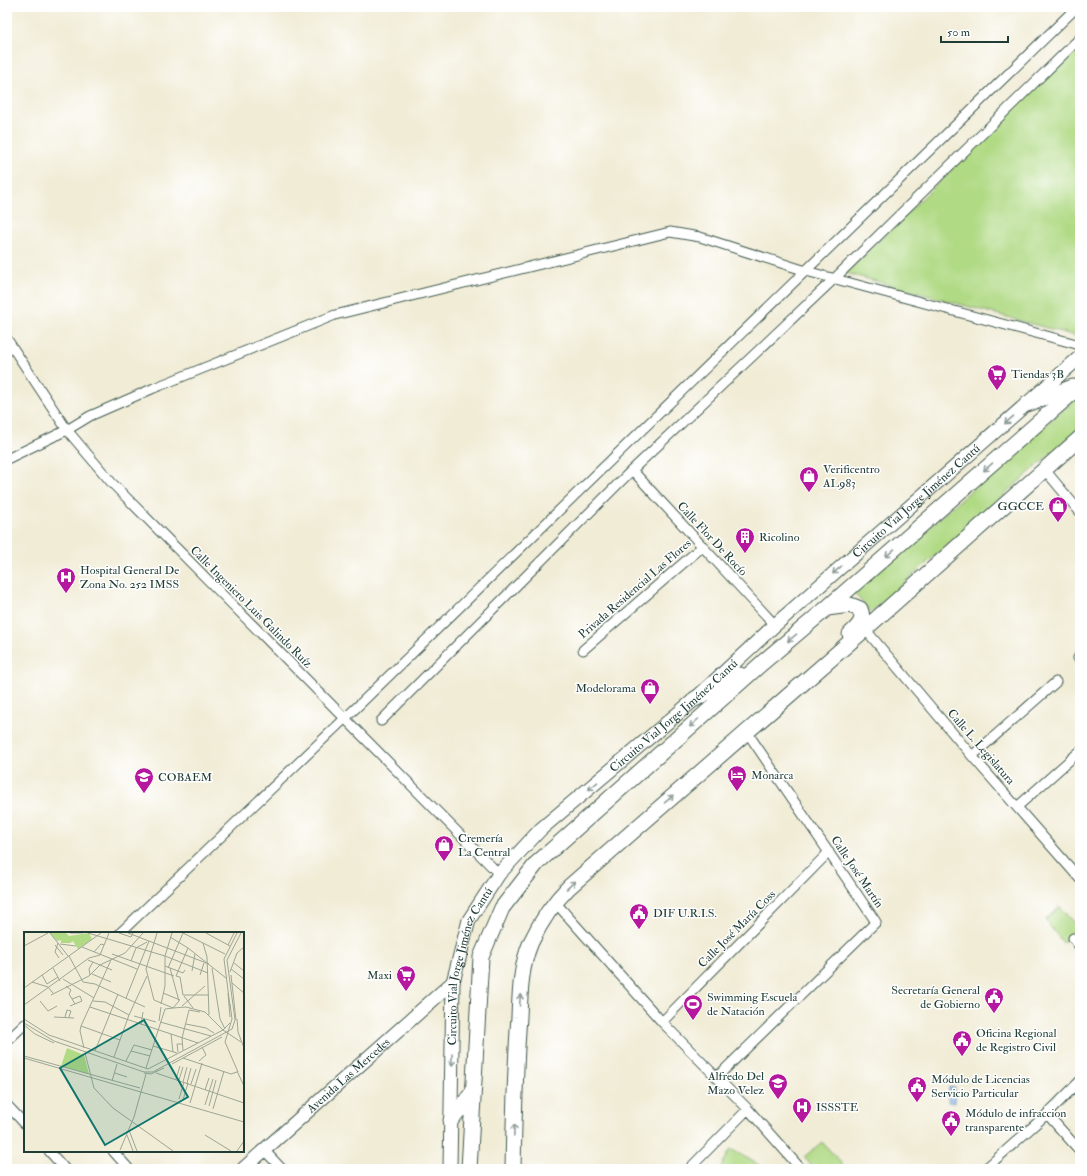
<svg xmlns="http://www.w3.org/2000/svg" width="1087" height="1176" font-family="'IM FELL Double Pica',serif">
<style>
.green{fill:#b1da85;stroke:#688c5c}
.water{fill:#7daee8;stroke:#4e768e}
.lines{fill:none;stroke-linecap:round;stroke-linejoin:round}
.street-casing{stroke:#3e574c;stroke-width:11}
.secondary-casing{stroke:#3e574c;stroke-width:15}
.primary-casing{stroke:#3e574c;stroke-width:17}
.street{stroke:#fff;stroke-width:9}
.secondary{stroke:#fff;stroke-width:13}
.primary{stroke:#fff;stroke-width:15}
.oneway{stroke:#8f9e9a}
.labels{text-anchor:middle;dominant-baseline:central;stroke-width:3;stroke-linejoin:round;paint-order:stroke}
.poi-label{font-size:12px;fill:#1f3d34;stroke:#fff;text-anchor:start}
.street-label{font-size:12px;fill:#1f3d34;stroke:#fff}
.inset-road{fill:none;stroke:#9da695;stroke-width:1}
.view{fill:#0f766e;fill-opacity:0.15;stroke:#0f766e;stroke-width:2}
.inset-edge{fill:none;stroke:#1f3d34;stroke-width:2}
</style>
<rect width="100%" height="100%" fill="#fff"/>
<filter id="ink" filterUnits="userSpaceOnUse"><feTurbulence type="fractalNoise" baseFrequency=".025" numOctaves="2"/><feDisplacementMap in="SourceGraphic" scale="8" xChannelSelector="R" yChannelSelector="G"/><feConvolveMatrix kernelMatrix="1 2 1 2 8 2 1 2 1" color-interpolation-filters="sRGB"/></filter>
<filter id="wash" filterUnits="userSpaceOnUse"><feTurbulence type="fractalNoise" baseFrequency=".012" numOctaves="4" result="noise"/><feDisplacementMap in="SourceGraphic" scale="16" xChannelSelector="R" yChannelSelector="G"/><feGaussianBlur stdDeviation="0.9" result="paint"/><feColorMatrix in="noise" values="0 0 0 0 0 0 0 0 0 0 0 0 0 0 0 0 0 1.4 0 .05"/><feComposite in="paint" operator="in"/></filter>
<g filter="url(#wash)">
<rect width="100%" height="100%" fill="#f1ecd6"/>
<!-- green -->
<path class="green" d="M 1080,44 L 1080,335 L 1076,336 L 846,273 Z
M 1080,395 L 1080,428 L 871,612 L 854,593 Z
M 1060,907 L 1079,929 L 1063,943 L 1045,920 Z
M 822,1142 L 843,1165 L 837,1169 L 823,1169 L 819,1165 L 814,1169 L 804,1157 Z
M 731,1149 L 766,1169 L 720,1169 Z"/>
<!-- water -->
<path class="water" d="M 949,1087 L 955,1088 L 954,1103 L 948,1102 Z"/>
</g>
<g filter="url(#ink)">
<g class="lines">
<defs>
<path id="street" d="M 7,339 L 67,430 L 111,482 L 499,874
M 7,459 L 67,430 L 90,416 L 154,388 L 335,315 L 670,232 L 700,237 L 806,271 L 1080,345
M 632,470 L 775,625
M 1045,470 L 1080,512
M 865,629 L 972,756 L 1080,879
M 583,650 L 703,546
M 1078,658 L 1080,657
M 381,721 L 632,470 L 834,279 L 1080,38
M 972,756 L 1056,682
M 1017,807 L 1080,751
M 555,902 L 662,1022 L 748,1109 L 801,1169
M 120,933 L 359,705 L 1077,7
M 1073,938 L 1080,947
M 662,1022 L 829,852
M 7,1041 L 25,1024
M 717,1077 L 876,922 L 747,732
M 7,1105 L 25,1124
M 1047,1114 L 1080,1151
M 264,1150 L 282,1169
M 49,1151 L 65,1169
M 113,1151 L 129,1169
M 689,1169 L 748,1109
M 985,1169 L 1047,1114 L 1080,1081"/>
<g id="secondary">
<path id="s1" d="M 243,1169 L 453,982"/>
<path id="s2" d="M 450,1169 L 453,982 L 469,920 L 499,874 L 541,829 L 695,699 L 775,625 L 1080,357"/>
</g>
<path id="primary" d="M 1027,404 L 1073,387
M 827,608 L 850,605 L 860,609 C 865,620 859,626 850,634
M 695,699 L 740,675
M 451,1120 L 473,1092
M 469,1169 L 481,957 L 502,908 L 537,863 L 762,663 L 827,608 L 1080,386
M 513,1169 C 514,1118 515,1067 519,1017 C 520,991 521,965 531,942 C 541,921 553,903 569,887 L 865,629 L 1080,438"/>
</defs>
<!-- street casing -->
<use href="#street" class="street-casing"/>
<!-- secondary casing -->
<use href="#secondary" class="secondary-casing"/>
<!-- primary casing -->
<use href="#primary" class="primary-casing"/>
<!-- street -->
<use href="#street" class="street"/>
<!-- secondary -->
<use href="#secondary" class="secondary"/>
<!-- primary -->
<use href="#primary" class="primary"/>
</g>
<!-- one-way arrows -->
<defs><path id="oneway-shaft" d="M-6 0H5M1.5-3L5.5 0L1.5 3" fill="none" stroke-width="1.6" stroke-linecap="round" stroke-linejoin="round"/></defs>
<g class="oneway">
<use href="#oneway-shaft" transform="translate(1009 420) rotate(139)"/>
<use href="#oneway-shaft" transform="translate(988 467) rotate(139)"/>
<use href="#oneway-shaft" transform="translate(890 553) rotate(139)"/>
<use href="#oneway-shaft" transform="translate(837 570) rotate(139)"/>
<use href="#oneway-shaft" transform="translate(792 638) rotate(140)"/>
<use href="#oneway-shaft" transform="translate(694 723) rotate(138)"/>
<use href="#oneway-shaft" transform="translate(593 786) rotate(140)"/>
<use href="#oneway-shaft" transform="translate(669 799) rotate(-41)"/>
<use href="#oneway-shaft" transform="translate(571 885) rotate(-43)"/>
<use href="#oneway-shaft" transform="translate(520 1000) rotate(-86)"/>
<use href="#oneway-shaft" transform="translate(452 1060) rotate(91)"/>
<use href="#oneway-shaft" transform="translate(514 1130) rotate(-88)"/>
</g>
</g>
<!-- icons -->
<defs>
<symbol id="supermarket-pin" viewBox="-11 -11 22 30"><path d="M0 17L-7.5 6A9.5 9.5 0 1 1 7.5 6Z" fill="#b5179e" stroke="#fff"/><path d="M-6-5.5h2.5l.6 2H6L4.5 2H-2.5L-4.4-4H-6ZM-1.5 3.2a1.3 1.3 0 1 0 .1 0ZM3 3.2a1.3 1.3 0 1 0 .1 0Z" fill="#fff"/></symbol>
<symbol id="shop-pin" viewBox="-11 -11 22 30"><path d="M0 17L-7.5 6A9.5 9.5 0 1 1 7.5 6Z" fill="#b5179e" stroke="#fff"/><path d="M-5-2.5h2.3a2.7 3.5 0 0 1 5.4 0H5L5.5 6h-11ZM-1.5-2.5h3a1.5 2.3 0 0 0-3 0Z" fill="#fff"/></symbol>
<symbol id="building-pin" viewBox="-11 -11 22 30"><path d="M0 17L-7.5 6A9.5 9.5 0 1 1 7.5 6Z" fill="#b5179e" stroke="#fff"/><path d="M-4-6H4V6H1V3H-1V6H-4ZM-2.5-4.3h1.7v1.8h-1.7ZM.8-4.3h1.7v1.8H.8ZM-2.5-1h1.7V.8h-1.7ZM.8-1h1.7V.8H.8Z" fill="#fff"/></symbol>
<symbol id="hospital-pin" viewBox="-11 -11 22 30"><path d="M0 17L-7.5 6A9.5 9.5 0 1 1 7.5 6Z" fill="#b5179e" stroke="#fff"/><path d="M-5-5h3v3.5h4V-5h3V5h-3V1.5h-4V5h-3Z" fill="#fff"/></symbol>
<symbol id="hotel-pin" viewBox="-11 -11 22 30"><path d="M0 17L-7.5 6A9.5 9.5 0 1 1 7.5 6Z" fill="#b5179e" stroke="#fff"/><path d="M-6-4.5h1.5V1H6V5H4.5V3h-9V5H-6ZM-4 0a1.8 1.8 0 1 1 3.6 0ZM.5 0V-2.5h3Q6-2.5 6 0Z" fill="#fff"/></symbol>
<symbol id="school-pin" viewBox="-11 -11 22 30"><path d="M0 17L-7.5 6A9.5 9.5 0 1 1 7.5 6Z" fill="#b5179e" stroke="#fff"/><path d="M0-5L7-2L0 1L-7-2ZM-4 1L0 2.5L4 1V4Q0 6-4 4Z" fill="#fff"/></symbol>
<symbol id="civic-pin" viewBox="-11 -11 22 30"><path d="M0 17L-7.5 6A9.5 9.5 0 1 1 7.5 6Z" fill="#b5179e" stroke="#fff"/><path d="M-.6-6.5H3V-4.5H.6V-3L4-1V1h2V6H-6V1h2V-1L-.6-3ZM-1.2 2.5V6h2.4V2.5Z" fill="#fff"/></symbol>
<symbol id="stadium-pin" viewBox="-11 -11 22 30"><path d="M0 17L-7.5 6A9.5 9.5 0 1 1 7.5 6Z" fill="#b5179e" stroke="#fff"/><path d="M0-5a6.5 5 0 1 0 0 10a6.5 5 0 1 0 0-10ZM-3.5-1.8h7v3.6h-7Z" fill="#fff"/></symbol>
</defs>
<g fill-rule="evenodd">
<use href="#supermarket-pin" x="986" y="363" width="22" height="30"/>
<use href="#shop-pin" x="798" y="465" width="22" height="30"/>
<use href="#shop-pin" x="1047" y="495" width="22" height="30"/>
<use href="#building-pin" x="734" y="526" width="22" height="30"/>
<use href="#hospital-pin" x="55" y="566" width="22" height="30"/>
<use href="#shop-pin" x="639" y="677" width="22" height="30"/>
<use href="#hotel-pin" x="726" y="764" width="22" height="30"/>
<use href="#school-pin" x="133" y="766" width="22" height="30"/>
<use href="#shop-pin" x="433" y="834" width="22" height="30"/>
<use href="#civic-pin" x="628" y="902" width="22" height="30"/>
<use href="#supermarket-pin" x="395" y="964" width="22" height="30"/>
<use href="#civic-pin" x="983" y="986" width="22" height="30"/>
<use href="#stadium-pin" x="682" y="993" width="22" height="30"/>
<use href="#civic-pin" x="951" y="1029" width="22" height="30"/>
<use href="#school-pin" x="767" y="1072" width="22" height="30"/>
<use href="#civic-pin" x="906" y="1075" width="22" height="30"/>
<use href="#hospital-pin" x="791" y="1096" width="22" height="30"/>
<use href="#civic-pin" x="940" y="1109" width="22" height="30"/>
</g>
<g class="labels">
<!-- poi labels -->
<g class="poi-label">
<text x="1011" y="374">Tiendas 3B</text>
<text x="823" y="469">Verificentro<tspan x="823" dy="14">AL983</tspan></text>
<text x="1044" y="506" text-anchor="end">GGCCE</text>
<text x="759" y="537">Ricolino</text>
<text x="80" y="570">Hospital General De<tspan x="80" dy="14">Zona No. 252 IMSS</tspan></text>
<text x="636" y="688" text-anchor="end">Modelorama</text>
<text x="751" y="775">Monarca</text>
<text x="158" y="777">COBAEM</text>
<text x="458" y="838">Cremería<tspan x="458" dy="14">La Central</tspan></text>
<text x="653" y="913">DIF U.R.I.S.</text>
<text x="392" y="975" text-anchor="end">Maxi</text>
<text x="980" y="990" text-anchor="end">Secretaría General<tspan x="980" dy="14">de Gobierno</tspan></text>
<text x="707" y="997">Swimming Escuela<tspan x="707" dy="14">de Natación</tspan></text>
<text x="976" y="1033">Oficina Regional<tspan x="976" dy="14">de Registro Civil</tspan></text>
<text x="764" y="1076" text-anchor="end">Alfredo Del<tspan x="764" dy="14">Mazo Velez</tspan></text>
<text x="931" y="1079">Módulo de Licencias<tspan x="931" dy="14">Servicio Particular</tspan></text>
<text x="816" y="1107">ISSSTE</text>
<text x="965" y="1113">Módulo de infraccion<tspan x="965" dy="14">transparente</tspan></text>
</g>
<!-- street labels -->
<g class="street-label">
<text stroke="none"><textPath href="#s2" startOffset="866">Circuito Vial Jorge Jiménez Cantú</textPath></text>
<text transform="translate(712 539) rotate(47)">Calle Flor De Rocío</text>
<text transform="translate(635 589) rotate(-41)">Privada Residencial Las Flores</text>
<text transform="translate(251 607) rotate(45)">Calle Ingeniero Luis Galindo Ruíz</text>
<text stroke="none"><textPath href="#s2" startOffset="542">Circuito Vial Jorge Jiménez Cantú</textPath></text>
<text transform="translate(981 747) rotate(49)">Calle L. Legislatura</text>
<text transform="translate(857 872) rotate(56)">Calle José Martín</text>
<text transform="translate(737 929) rotate(-45)">Calle José María Coss</text>
<text stroke="none"><textPath href="#s2" startOffset="206">Circuito Vial Jorge Jiménez Cantú</textPath></text>
<text stroke="none"><textPath href="#s1" startOffset="141">Avenida Las Mercedes</textPath></text>
</g>
</g>
<!-- overview -->
<g transform="translate(24 932)">
<rect width="220" height="220" fill="#f1ecd6"/>
<path d="M 26,1 L 42,1 L 45,4 L 65,1 L 68,7 L 54,17 L 49,9 L 46,11 L 37,11 L 37,8 L 33,9 ZM 43,116 L 60,123 L 65,142 L 37,134 Z" fill="#b1da85"/>
<path class="inset-road" d="M 26,1 L 44,24M 46,1 L 59,1M 64,1 L 141,24 L 184,41M 95,1 L 107,5 L 109,1M 104,1 L 185,32M 133,1 L 122,37 L 130,68 L 149,76 L 162,75 L 181,80 L 199,98M 159,1 L 201,22M 182,1 L 206,14M 146,5 L 164,16 L 202,46M 34,11 L 31,20 L 35,26M 179,11 L 183,25 L 185,83M 36,12 L 52,14M 31,13 L 39,23M 204,13 L 210,1M 0,14 L 24,1M 58,15 L 113,37M 70,20 L 77,12 L 80,13M 88,22 L 150,44M 45,24 L 59,50 L 71,52 L 121,75M 64,28 L 88,38M 107,29 L 112,16 L 123,10M 210,31 L 220,39M 141,34 L 159,41 L 161,38M 29,36 L 36,49M 144,36 L 159,1M 188,36 L 196,87 L 201,97M 207,37 L 220,47M 168,39 L 171,22M 206,40 L 213,21 L 220,15M 68,42 L 87,50M 18,43 L 23,52 L 34,45M 66,43 L 65,37 L 69,30M 176,43 L 180,31M 207,43 L 212,88M 39,47 L 70,66M 8,50 L 24,55 L 29,61M 208,51 L 220,61M 42,54 L 47,58 L 45,62 L 51,72M 0,56 L 77,1M 139,61 L 156,68M 204,61 L 206,85M 27,63 L 65,44 L 76,33 L 101,21 L 119,1M 159,63 L 156,45 L 152,44 L 164,16M 159,63 L 185,63M 160,64 L 169,76M 102,66 L 125,9M 16,69 L 24,79 L 33,74M 69,69 L 81,70 L 105,83M 137,72 L 141,54 L 141,24 L 148,1M 206,72 L 208,87 L 201,110 L 214,140M 0,73 L 65,26 L 76,23 L 85,1M 46,74 L 58,69 L 56,64 L 48,67M 158,74 L 181,54M 206,74 L 200,27 L 213,1M 66,75 L 174,111M 110,84 L 132,90M 30,85 L 50,86M 41,85 L 43,78 L 47,79 L 45,85M 0,87 L 25,103 L 124,137 L 199,98 L 206,91M 213,87 L 214,100 L 220,116M 135,89 L 137,75M 136,90 L 187,104M 0,91 L 30,109 L 120,140 L 129,140 L 208,97 L 211,88 L 203,28 L 217,1M 162,92 L 182,96 L 190,101M 0,93 L 11,102 L 30,111M 117,93 L 119,80M 57,94 L 96,108M 199,98 L 217,110M 147,102 L 149,120M 129,114 L 153,121M 60,116 L 56,99 L 57,94 L 87,28M 159,118 L 158,106 L 165,78 L 176,80M 71,119 L 94,62M 107,119 L 126,124M 154,120 L 153,112 L 158,112M 61,121 L 70,156 L 89,176 L 149,219M 0,124 L 116,156M 90,125 L 105,83 L 123,44M 0,126 L 220,190M 159,126 L 207,142 L 213,140M 102,129 L 110,113 L 128,118M 175,129 L 182,123 L 178,115M 148,132 L 198,105M 122,136 L 141,77 L 149,76 L 155,69 L 146,36M 213,139 L 220,154M 91,141 L 103,145M 120,141 L 127,142 L 140,136M 132,141 L 220,171M 152,147 L 156,134M 155,148 L 159,135M 88,149 L 93,132M 159,150 L 163,135M 163,151 L 167,136M 167,152 L 172,137M 181,158 L 185,146M 155,167 L 160,150M 159,168 L 164,151M 166,171 L 178,131M 181,173 L 189,147M 185,174 L 192,148M 189,177 L 200,139M 105,198 L 113,219M 103,203 L 109,219M 181,203 L 207,219M 96,218 L 110,185 L 122,142M 213,219 L 220,209"/>
<path class="view" d="M 120,88 L 164,165 L 81,213 L 36,136 Z"/>
<rect width="220" height="220" class="inset-edge"/>
</g>
<!-- margin -->
<rect width="1087" height="1176" fill="none" stroke="#fff" stroke-width="24"/>
<!-- scale -->
<path d="M941 36v6h67v-6" fill="none" stroke="#1f3d34" stroke-width="2"/>
<text x="947" y="36" font-size="12" fill="#1f3d34" stroke="#ffffff" stroke-width="3" paint-order="stroke">50 m</text>
</svg>
